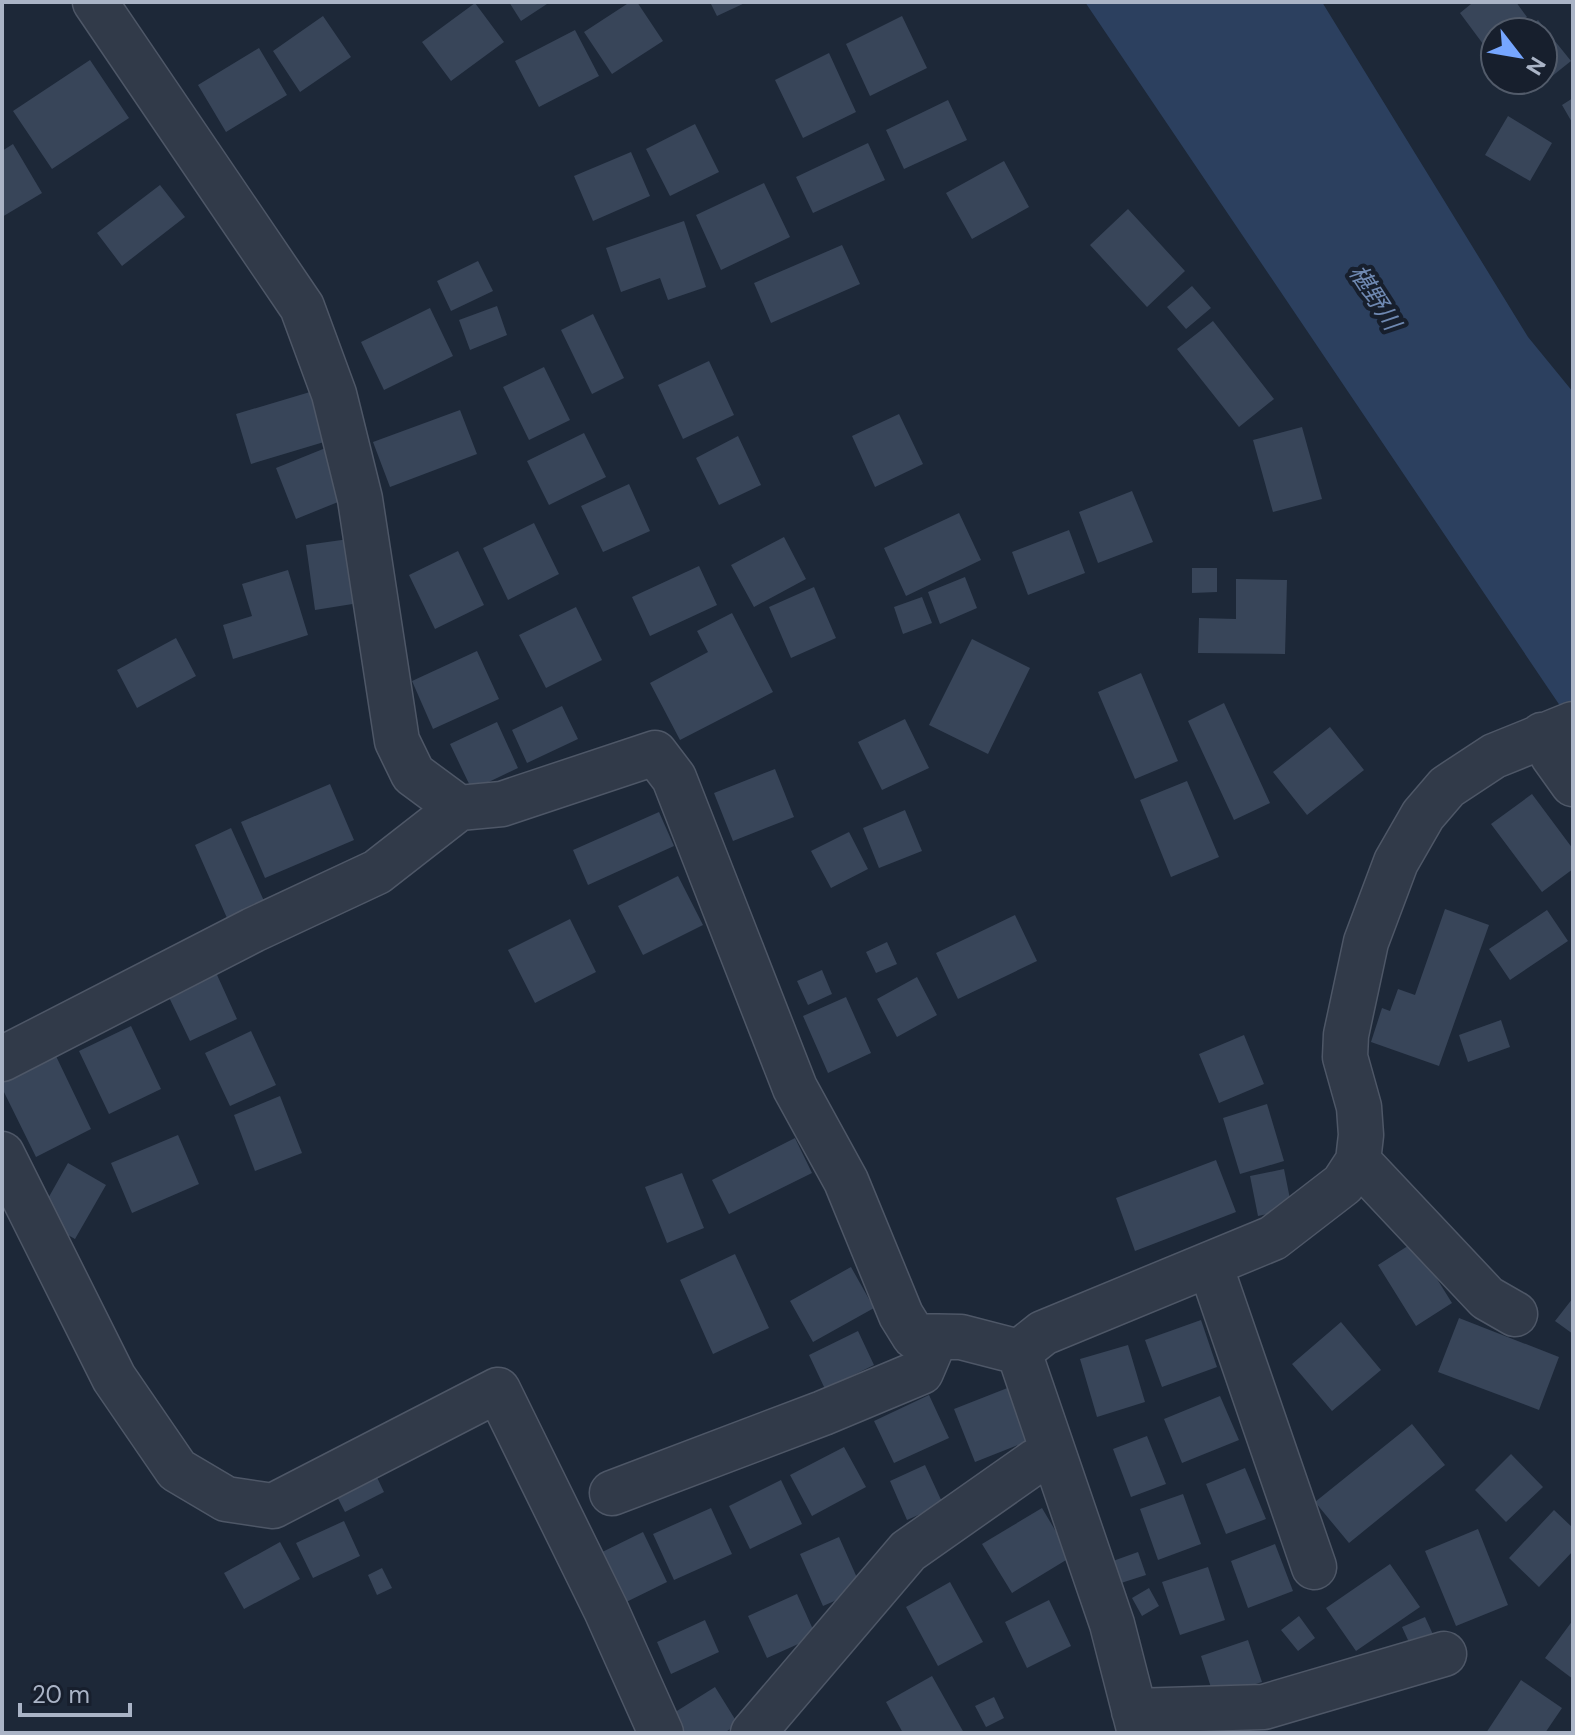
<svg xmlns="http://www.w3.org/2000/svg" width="1575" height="1735" font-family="'DM Sans','Noto Sans JP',sans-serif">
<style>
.water{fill:#2c405f}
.building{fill:#384559}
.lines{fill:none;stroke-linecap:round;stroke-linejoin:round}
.minor-casing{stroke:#4e5767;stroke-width:47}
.minor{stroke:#313a49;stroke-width:44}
.labels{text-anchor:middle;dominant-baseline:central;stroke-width:8;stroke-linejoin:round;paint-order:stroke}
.water-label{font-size:24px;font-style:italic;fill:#6f89b2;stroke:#171f2d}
</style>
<rect width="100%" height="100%" fill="#1d2838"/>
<!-- water -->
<path class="water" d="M 1085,2 L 1322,2 L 1528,337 L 1573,392 L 1573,725 Z"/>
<!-- building -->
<path class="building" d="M 509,2 L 550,2 L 521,21 Z
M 630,2 L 637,2 L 663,41 L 612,74 L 584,32 Z
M 710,2 L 747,2 L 717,16 Z
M 1470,2 L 1516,2 L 1527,17 L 1507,32 L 1495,32 L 1495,41 L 1486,48 L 1460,13 L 1471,4 Z
M 475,3 L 504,42 L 451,81 L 422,42 Z
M 323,16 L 351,57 L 300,92 L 273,51 Z
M 902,16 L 927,68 L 870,96 L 846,44 Z
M 1538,20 L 1571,61 L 1531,93 L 1520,80 L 1543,80 L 1543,32 L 1523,32 Z
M 575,30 L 599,76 L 539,107 L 515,61 Z
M 259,48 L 287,95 L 226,132 L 198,85 Z
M 829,53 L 856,112 L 803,138 L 775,80 Z
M 90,60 L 129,118 L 52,169 L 13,111 Z
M 1573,98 L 1573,124 L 1562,105 Z
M 948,100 L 967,140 L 904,169 L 886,130 Z
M 1508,116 L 1552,143 L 1530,181 L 1485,155 Z
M 695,124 L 719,172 L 670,196 L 646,149 Z
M 868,143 L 885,180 L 813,213 L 796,177 Z
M 13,144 L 42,193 L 2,217 L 2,151 Z
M 631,152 L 650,196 L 593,221 L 574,176 Z
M 1004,161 L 1029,207 L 972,239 L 946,193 Z
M 764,183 L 790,237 L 721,270 L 696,215 Z
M 160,185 L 185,217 L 122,266 L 97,233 Z
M 1128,209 L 1185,271 L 1147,307 L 1090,245 Z
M 684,221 L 706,287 L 668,300 L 660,278 L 621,292 L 606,248 Z
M 842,245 L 860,284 L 771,323 L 754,283 Z
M 478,261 L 493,291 L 451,311 L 437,281 Z
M 1192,286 L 1211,308 L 1186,329 L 1167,307 Z
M 497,306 L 507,335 L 470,350 L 459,320 Z
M 430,308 L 453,356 L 384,390 L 361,342 Z
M 593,314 L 624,378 L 592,394 L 561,330 Z
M 1213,321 L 1274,399 L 1239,427 L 1177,349 Z
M 709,361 L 734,415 L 683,439 L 658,385 Z
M 544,367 L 570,420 L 529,440 L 503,387 Z
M 310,392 L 324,442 L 251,464 L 236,414 Z
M 460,410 L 477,454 L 390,487 L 373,442 Z
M 899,414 L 923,464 L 875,487 L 852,436 Z
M 1302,427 L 1322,499 L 1273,512 L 1253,440 Z
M 584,433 L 606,477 L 549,505 L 527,461 Z
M 738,436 L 761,485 L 719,505 L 696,458 Z
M 328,447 L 348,498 L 296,519 L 276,468 Z
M 629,484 L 650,531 L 603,552 L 581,506 Z
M 1132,491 L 1153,542 L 1098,563 L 1079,512 Z
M 959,513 L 981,560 L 906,596 L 884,548 Z
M 534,523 L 559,574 L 508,600 L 483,548 Z
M 1069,530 L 1085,573 L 1028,595 L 1012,552 Z
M 784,537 L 806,579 L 754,607 L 731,565 Z
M 356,538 L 365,602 L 315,610 L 306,545 Z
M 458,551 L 484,605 L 435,629 L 409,575 Z
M 699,566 L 717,605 L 650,636 L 632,597 Z
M 1192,568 L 1217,568 L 1217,592 L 1192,593 Z
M 288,570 L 308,635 L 233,659 L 223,625 L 252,616 L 242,584 Z
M 965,577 L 977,608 L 940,624 L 928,592 Z
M 1236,579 L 1287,580 L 1285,654 L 1198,653 L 1199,618 L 1236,619 Z
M 814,587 L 836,638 L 791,658 L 769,607 Z
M 922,597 L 932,623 L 903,634 L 894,607 Z
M 576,607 L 602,660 L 546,688 L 519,635 Z
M 732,613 L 773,692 L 680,740 L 650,683 L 708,652 L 697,631 Z
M 176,638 L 196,676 L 137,708 L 117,670 Z
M 972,639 L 1030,668 L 988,754 L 929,725 Z
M 477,651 L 499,699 L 433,729 L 412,681 Z
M 1141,673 L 1178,761 L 1135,779 L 1098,692 Z
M 1224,703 L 1270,803 L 1234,820 L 1188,721 Z
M 562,706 L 578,739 L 527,763 L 512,730 Z
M 905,719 L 929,768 L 882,790 L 858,742 Z
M 497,722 L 518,768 L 472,790 L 450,744 Z
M 1330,727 L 1364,770 L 1307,815 L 1273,772 Z
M 775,769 L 794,817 L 733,841 L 714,793 Z
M 1187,781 L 1219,857 L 1171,877 L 1140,800 Z
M 330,784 L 354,840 L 265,878 L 241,822 Z
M 1532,794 L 1573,849 L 1573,869 L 1542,892 L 1491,824 Z
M 905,810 L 922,851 L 879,868 L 863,828 Z
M 659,812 L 674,846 L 588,885 L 573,850 Z
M 231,828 L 264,901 L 227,918 L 195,845 Z
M 849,832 L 868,869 L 831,888 L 811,851 Z
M 678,876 L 703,925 L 643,955 L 618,906 Z
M 1445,909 L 1489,925 L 1439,1066 L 1371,1042 L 1382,1008 L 1390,1011 L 1398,989 L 1415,995 Z
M 1547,910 L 1568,941 L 1510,980 L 1489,949 Z
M 1015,915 L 1037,961 L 958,999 L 936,953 Z
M 570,919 L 596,972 L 535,1003 L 508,950 Z
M 887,942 L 897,964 L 876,973 L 866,952 Z
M 213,966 L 237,1019 L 190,1041 L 165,989 Z
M 822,970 L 832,994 L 808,1005 L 797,981 Z
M 917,977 L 937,1015 L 897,1037 L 877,999 Z
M 846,997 L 871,1053 L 828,1073 L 803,1016 Z
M 1501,1020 L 1510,1047 L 1468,1062 L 1459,1035 Z
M 131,1026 L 161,1089 L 109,1114 L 79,1051 Z
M 251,1031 L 276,1085 L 230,1106 L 205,1053 Z
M 1244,1035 L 1264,1084 L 1219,1103 L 1199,1054 Z
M 55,1054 L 91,1129 L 36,1157 L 2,1088 L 2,1080 Z
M 280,1096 L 302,1153 L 255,1171 L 234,1115 Z
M 1267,1104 L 1284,1161 L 1240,1174 L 1223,1118 Z
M 178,1135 L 199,1184 L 132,1213 L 111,1163 Z
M 795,1138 L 812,1173 L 729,1214 L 712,1180 Z
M 1216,1160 L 1236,1212 L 1135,1251 L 1116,1198 Z
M 68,1163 L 106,1185 L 75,1239 L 37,1218 Z
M 1284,1169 L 1292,1209 L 1258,1216 L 1250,1176 Z
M 682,1173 L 704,1228 L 667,1243 L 645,1187 Z
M 1414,1242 L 1452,1303 L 1416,1326 L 1378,1265 Z
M 735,1254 L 769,1328 L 713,1354 L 680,1280 Z
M 851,1267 L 874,1308 L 813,1342 L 790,1301 Z
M 1573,1298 L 1573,1334 L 1555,1321 Z
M 1459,1318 L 1559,1357 L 1539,1410 L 1438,1372 Z
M 1201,1320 L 1217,1367 L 1162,1387 L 1145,1340 Z
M 1341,1322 L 1381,1370 L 1332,1411 L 1292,1364 Z
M 858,1331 L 874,1365 L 825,1389 L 809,1355 Z
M 1128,1345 L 1145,1402 L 1097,1417 L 1080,1359 Z
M 1010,1387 L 1031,1440 L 975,1462 L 954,1409 Z
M 929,1395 L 949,1438 L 894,1463 L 874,1421 Z
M 1220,1396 L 1239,1440 L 1182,1463 L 1164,1419 Z
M 1412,1424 L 1445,1465 L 1349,1543 L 1315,1502 Z
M 1147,1436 L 1166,1484 L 1131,1497 L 1113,1449 Z
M 844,1447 L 866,1487 L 812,1516 L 790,1475 Z
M 1511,1454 L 1543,1487 L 1506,1522 L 1475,1490 Z
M 371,1465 L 384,1492 L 345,1512 L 331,1485 Z
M 925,1465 L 943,1504 L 907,1520 L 890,1481 Z
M 1245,1468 L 1266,1519 L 1226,1534 L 1206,1484 Z
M 781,1480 L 802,1524 L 750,1549 L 729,1506 Z
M 1183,1494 L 1201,1544 L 1158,1560 L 1140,1509 Z
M 711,1508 L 732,1554 L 674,1580 L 653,1534 Z
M 1042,1508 L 1071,1557 L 1012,1593 L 982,1544 Z
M 1554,1510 L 1573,1528 L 1573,1551 L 1539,1587 L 1509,1558 Z
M 344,1521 L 360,1556 L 313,1578 L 296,1543 Z
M 1478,1529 L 1508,1605 L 1456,1626 L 1425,1551 Z
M 643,1532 L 667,1582 L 614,1608 L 590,1558 Z
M 839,1537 L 862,1589 L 823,1606 L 800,1554 Z
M 280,1542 L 300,1579 L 244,1609 L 224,1573 Z
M 1275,1544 L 1293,1591 L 1248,1608 L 1231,1561 Z
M 1138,1552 L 1146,1575 L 1121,1583 L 1113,1561 Z
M 1390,1564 L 1420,1607 L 1356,1651 L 1326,1608 Z
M 1208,1567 L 1225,1620 L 1180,1635 L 1162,1582 Z
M 382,1568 L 392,1588 L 377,1595 L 368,1575 Z
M 950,1582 L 983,1642 L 938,1666 L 906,1607 Z
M 1149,1588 L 1159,1606 L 1142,1616 L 1132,1598 Z
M 797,1594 L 816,1636 L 767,1658 L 748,1616 Z
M 1049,1600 L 1071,1646 L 1027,1668 L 1005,1622 Z
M 1299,1616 L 1315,1638 L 1298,1651 L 1281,1630 Z
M 1425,1617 L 1436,1641 L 1413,1651 L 1402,1627 Z
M 705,1620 L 719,1652 L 671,1674 L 657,1642 Z
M 1573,1620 L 1573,1679 L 1545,1658 Z
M 1248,1640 L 1262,1682 L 1214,1697 L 1201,1656 Z
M 932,1676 L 964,1733 L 903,1733 L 886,1702 Z
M 1521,1680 L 1562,1708 L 1545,1733 L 1486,1733 Z
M 715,1687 L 738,1724 L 724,1733 L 669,1733 L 661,1721 Z
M 994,1697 L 1004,1718 L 986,1727 L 975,1706 Z"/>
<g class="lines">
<defs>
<path id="minor" d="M 95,2 L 302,307 L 334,394 L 360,499 L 397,741 L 413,774 L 459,808
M 1542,735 L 1553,756 L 1573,784
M 2,1059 L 253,930 L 377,872 L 459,808 L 502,804 L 655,753 L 674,778 L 795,1088 L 846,1181 L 901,1315 L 914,1336 L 961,1337 L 1019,1352
M 2,1154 L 114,1378 L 177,1470 L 226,1499 L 273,1506 L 498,1390 L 606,1610 L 661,1733
M 1358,1161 L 1487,1298 L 1515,1314
M 1210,1265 L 1314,1567
M 1019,1352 L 1043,1333 L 1273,1238 L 1343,1184 L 1358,1161 L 1361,1135 L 1359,1107 L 1345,1057 L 1346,1035 L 1366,942 L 1396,862 L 1423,815 L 1447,787 L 1494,756 L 1573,724
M 1019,1352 L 1112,1624 L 1140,1733
M 612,1493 L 823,1413 L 921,1372 L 936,1337
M 1134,1711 L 1264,1707 L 1444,1654
M 753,1733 L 908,1551 L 1036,1461 L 1054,1459"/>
</defs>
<!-- minor casing -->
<use href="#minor" class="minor-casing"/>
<!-- minor -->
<use href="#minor" class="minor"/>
</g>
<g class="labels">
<!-- water labels -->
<g class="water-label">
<text transform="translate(1375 297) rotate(57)">椹野川</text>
</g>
</g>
<!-- border -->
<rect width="1575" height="1735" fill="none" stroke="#aab4c6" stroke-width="8"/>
<!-- north arrow -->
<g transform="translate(1519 56) rotate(121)"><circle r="38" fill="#171f2d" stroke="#525b6a" stroke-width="2"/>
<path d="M0-6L14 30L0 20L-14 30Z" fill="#76a6ff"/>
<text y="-12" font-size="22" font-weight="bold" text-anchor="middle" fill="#aab4c6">N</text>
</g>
<!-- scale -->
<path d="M20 1703v12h110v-12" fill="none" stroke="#aab4c6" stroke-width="4"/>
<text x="32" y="1703" font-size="24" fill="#aab4c6" stroke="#171f2d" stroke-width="6" paint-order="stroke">20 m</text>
</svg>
